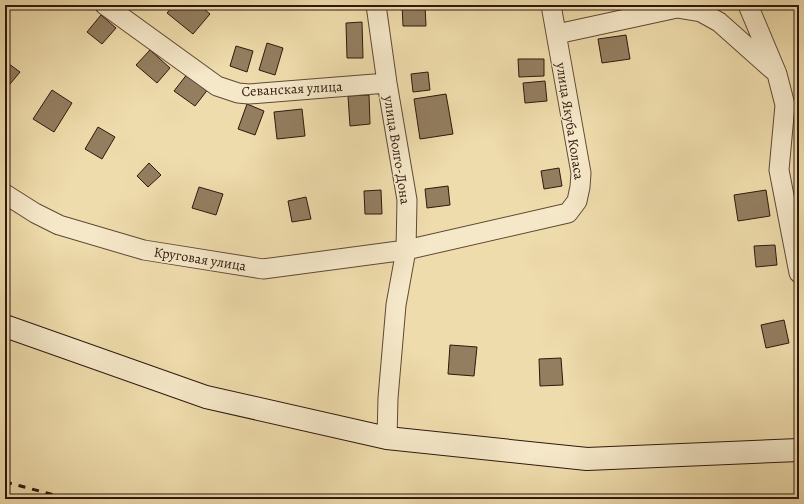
<svg xmlns="http://www.w3.org/2000/svg" width="804" height="504" font-family="Alegreya,serif">
<style>
.building{fill:#937e60;stroke:#2f180d}
.lines{fill:none;stroke-linecap:round;stroke-linejoin:round}
.street-casing{stroke:#5f4935;stroke-width:21}
.secondary-casing{stroke:#2f180d;stroke-width:24}
.street{stroke:#f5e8c9;stroke-width:19}
.secondary{stroke:#f5e8c9;stroke-width:22}
.rail{stroke:#2f180d;stroke-width:3;stroke-dasharray:7 7;stroke-linecap:butt}
.labels{text-anchor:middle;dominant-baseline:central;stroke-width:3;stroke-linejoin:round;paint-order:stroke}
.street-label{font-size:14px;fill:#2f180d;stroke:#f5e8c9}
</style>
<rect width="100%" height="100%" fill="#efdcac"/>
<filter id="stains"><feTurbulence type="fractalNoise" baseFrequency=".005" numOctaves="4"/><feColorMatrix values="0 0 0 0 .2 0 0 0 0 .09 0 0 0 0 .02 0 0 0 .5 -.17"/></filter>
<radialGradient id="worn" r=".72"><stop offset=".6" stop-color="#630" stop-opacity="0"/><stop offset="1" stop-color="#630" stop-opacity=".3"/></radialGradient>
<!-- building -->
<path class="building" d="M 174,5 L 199,5 L 210,14 L 193,34 L 167,13 Z
M 402,5 L 425,5 L 426,26 L 403,26 Z
M 101,15 L 116,28 L 102,44 L 87,32 Z
M 362,22 L 363,58 L 347,58 L 346,23 Z
M 626,35 L 630,59 L 602,63 L 598,39 Z
M 267,43 L 283,48 L 275,75 L 259,70 Z
M 236,46 L 253,51 L 247,72 L 230,66 Z
M 150,50 L 170,68 L 157,83 L 136,65 Z
M 518,59 L 544,59 L 544,76 L 519,77 Z
M 5,61 L 20,72 L 5,90 Z
M 428,72 L 430,90 L 413,92 L 411,74 Z
M 188,73 L 209,88 L 195,106 L 174,91 Z
M 545,81 L 547,101 L 525,103 L 523,83 Z
M 52,90 L 72,103 L 54,132 L 33,119 Z
M 446,94 L 453,134 L 420,139 L 414,99 Z
M 369,95 L 370,124 L 350,126 L 348,96 Z
M 247,104 L 264,111 L 255,135 L 238,129 Z
M 302,109 L 305,136 L 277,139 L 274,112 Z
M 98,127 L 115,137 L 102,159 L 85,149 Z
M 149,163 L 161,175 L 148,187 L 137,176 Z
M 559,168 L 562,186 L 544,189 L 541,171 Z
M 448,186 L 450,205 L 427,208 L 425,189 Z
M 199,187 L 223,194 L 216,215 L 192,208 Z
M 381,190 L 382,214 L 365,214 L 364,191 Z
M 766,190 L 770,216 L 738,221 L 734,195 Z
M 306,197 L 311,219 L 292,222 L 288,201 Z
M 775,245 L 777,265 L 756,267 L 754,246 Z
M 784,320 L 789,343 L 766,348 L 761,325 Z
M 450,345 L 477,347 L 474,376 L 448,374 Z
M 561,358 L 563,385 L 540,386 L 539,359 Z"/>
<g class="lines">
<defs>
<path id="street" d="M 105,5 L 217,86 L 238,93 L 249,94 L 387,83
M 376,5 L 387,83 L 407,200 L 406,250 L 396,305 L 388,398 L 387,438
M 748,5 L 777,74 L 785,105 L 779,170 L 799,273
M 557,34 L 677,8 L 701,12 L 719,22 L 773,70
M 5,194 L 35,213 L 59,225 L 144,250 L 263,269 L 406,250 L 568,213 L 577,201 L 580,187 L 581,173 L 551,5"/>
<path id="secondary" d="M 5,326 L 206,397 L 387,438 L 587,459 L 799,450"/>
</defs>
<!-- street casing -->
<use href="#street" class="street-casing"/>
<!-- secondary casing -->
<use href="#secondary" class="secondary-casing"/>
<!-- street -->
<use href="#street" class="street"/>
<!-- secondary -->
<use href="#secondary" class="secondary"/>
<!-- rail -->
<path class="rail" d="M 5,482 L 70,499"/>
</g>
<g class="labels">
<!-- street labels -->
<g class="street-label">
<text transform="translate(292 89) rotate(-3)">Севанская улица</text>
<text transform="translate(570 121) rotate(81)">улица Якуба Коласа</text>
<text transform="translate(397 150) rotate(81)">улица Волго-Дона</text>
<text transform="translate(200 259) rotate(9)">Круговая улица</text>
</g>
</g>
<!-- margin -->
<rect width="804" height="504" fill="none" stroke="#efdcac" stroke-width="20"/>
<rect x="6" y="6" width="792" height="492" fill="none" stroke="#2f180d" stroke-width="2"/>
<rect x="10" y="10" width="784" height="484" fill="none" stroke="#2f180d"/>
<rect width="100%" height="100%" filter="url(#stains)"/>
<rect width="100%" height="100%" fill="url(#worn)"/>
</svg>
